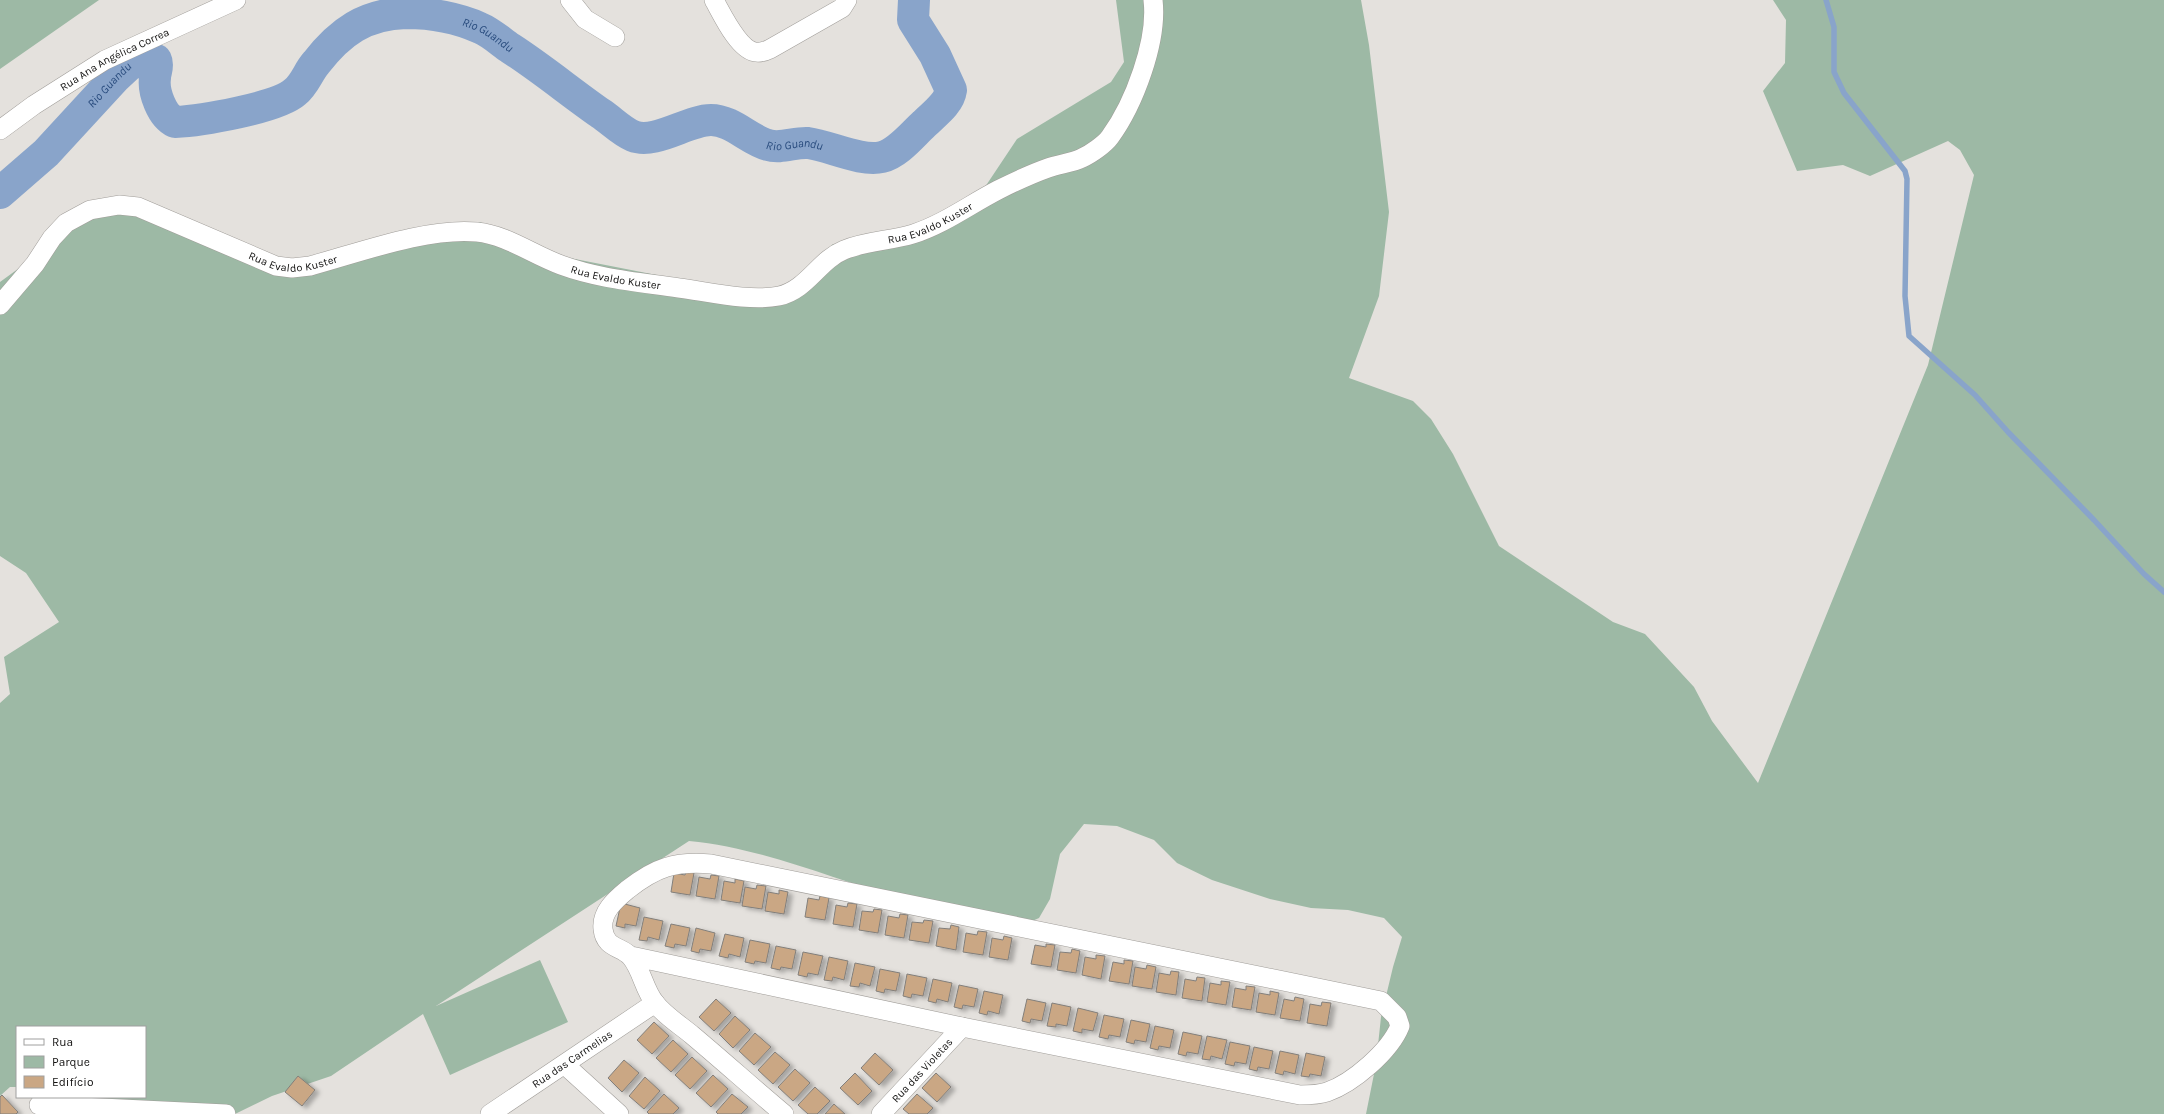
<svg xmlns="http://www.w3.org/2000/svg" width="2164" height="1114" font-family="Karla,sans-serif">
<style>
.green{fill:#9db9a5}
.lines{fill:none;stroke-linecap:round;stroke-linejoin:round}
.stream{stroke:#89a4ca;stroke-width:5.5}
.river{stroke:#89a4ca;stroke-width:32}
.building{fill:#caa784;stroke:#827f7b;filter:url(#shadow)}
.minor-casing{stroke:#a09d99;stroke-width:20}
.minor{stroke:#fff;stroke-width:19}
.labels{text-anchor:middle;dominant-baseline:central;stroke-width:3;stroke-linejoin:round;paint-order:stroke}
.street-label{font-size:11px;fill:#121110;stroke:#fff}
.water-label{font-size:12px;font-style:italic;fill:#294c7e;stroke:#fff}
</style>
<defs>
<filter id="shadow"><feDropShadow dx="4.5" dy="2.5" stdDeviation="2" flood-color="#0004"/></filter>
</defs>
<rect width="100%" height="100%" fill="#e4e1dd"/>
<!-- green -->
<path class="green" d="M 0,0 L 99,0 L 0,69 Z
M 1116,0 L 1361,0 L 1369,45 L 1389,212 L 1379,296 L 1349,378 L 1413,401 L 1431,419 L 1453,454 L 1499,546 L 1613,622 L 1645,634 L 1694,687 L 1712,721 L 1758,783 L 1928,365 L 1974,175 L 1960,150 L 1948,141 L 1870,176 L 1843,165 L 1797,171 L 1763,91 L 1785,63 L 1786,20 L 1773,0 L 2164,0 L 2164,1114 L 1366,1114 L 1376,1064 L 1381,1017 L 1393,967 L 1402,937 L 1384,918 L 1348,910 L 1311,908 L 1270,899 L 1212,880 L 1177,863 L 1154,840 L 1117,826 L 1084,824 L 1060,854 L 1050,899 L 1039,918 L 1023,925 C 983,916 942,909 903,899 C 832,879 763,848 689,841 L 436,1006 L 540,960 L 568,1022 L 450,1075 L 423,1014 L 331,1076 L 272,1096 L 235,1114 L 66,1097 L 145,1097 L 145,1027 L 17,1027 L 17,1087 L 10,1087 L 0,1096 L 0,703 L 10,694 L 4,657 L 59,622 L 26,573 L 0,556 L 0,282 L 118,196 L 256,251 L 292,260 L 480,222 L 534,251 L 718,287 L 772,293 L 800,278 L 833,244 L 858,243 L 918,231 L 983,190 L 1017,139 L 1111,82 L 1124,62 Z"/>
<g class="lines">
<!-- stream -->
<path class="stream" d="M 1826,0 L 1834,27 L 1834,72 L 1844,93 L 1905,171 L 1907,179 L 1905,296 L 1909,336 L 1975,395 L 2008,432 L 2094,520 L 2144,574 L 2164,592"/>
<!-- river -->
<path class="river" id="s1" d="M 0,193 L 46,153 L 116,77 L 130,64 L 148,59 L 156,60 C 159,66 155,72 155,78 C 153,92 162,116 175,122 C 200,121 277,108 295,92 C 305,84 308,72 316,63 C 340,32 365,14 406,13 C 430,13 458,18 480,28 C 490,32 500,41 510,48 C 541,68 570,92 600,113 C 611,120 621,131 633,136 C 655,145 688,120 711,120 C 732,120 749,140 768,145 C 781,149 795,142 808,143 C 830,146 861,162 882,157 C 898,153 912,135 924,124 C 934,114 949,104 951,90 L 935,55 L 913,20 L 914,0"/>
</g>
<!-- building -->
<path class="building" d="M 686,871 L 694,873 L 690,895 L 671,892 L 674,873 L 685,875 Z
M 711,875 L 719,876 L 715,899 L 696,896 L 699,877 L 710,879 Z
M 735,879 L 744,881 L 740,903 L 721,900 L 724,881 L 735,883 Z
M 757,885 L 766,886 L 762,909 L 742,906 L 745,887 L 756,889 Z
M 779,890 L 788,892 L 784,914 L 765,911 L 768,892 L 779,894 Z
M 820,896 L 829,898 L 825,920 L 805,917 L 808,898 L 819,900 Z
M 621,903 L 640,908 L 636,926 L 625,924 L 625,928 L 616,926 Z
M 848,903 L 857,904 L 853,927 L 833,924 L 836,905 L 847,907 Z
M 874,909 L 882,910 L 878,933 L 859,930 L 862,911 L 873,912 Z
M 900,914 L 908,915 L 904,938 L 885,935 L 888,916 L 899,918 Z
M 644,917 L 663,921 L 659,940 L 648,937 L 647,941 L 639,940 Z
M 924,920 L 933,921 L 929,943 L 909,940 L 912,922 L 923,923 Z
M 671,924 L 690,928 L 686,946 L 675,944 L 674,948 L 665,946 Z
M 951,925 L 959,927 L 956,950 L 936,946 L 939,928 L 950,929 Z
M 696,928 L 715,933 L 711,951 L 700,949 L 699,953 L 691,951 Z
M 978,931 L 987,932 L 983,955 L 963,952 L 966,933 L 977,935 Z
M 725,934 L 744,938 L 740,957 L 729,954 L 728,958 L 719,956 Z
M 1004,936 L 1012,938 L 1008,960 L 989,957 L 992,938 L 1003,940 Z
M 750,940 L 770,944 L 766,963 L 755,961 L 754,964 L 745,962 Z
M 1046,944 L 1055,945 L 1051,967 L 1031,964 L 1035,945 L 1046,947 Z
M 776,946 L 796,950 L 792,969 L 781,967 L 780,970 L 771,968 Z
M 1072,949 L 1080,951 L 1076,973 L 1057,970 L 1060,952 L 1071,953 Z
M 803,952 L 823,956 L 818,975 L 808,973 L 807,977 L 798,975 Z
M 1096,955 L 1105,956 L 1101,979 L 1082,975 L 1085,957 L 1096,959 Z
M 829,957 L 848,961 L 844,980 L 833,977 L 832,981 L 824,980 Z
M 1124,960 L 1133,961 L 1129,984 L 1109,981 L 1113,962 L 1124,964 Z
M 855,963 L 875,967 L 870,986 L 860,983 L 859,987 L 850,986 Z
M 1147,965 L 1156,967 L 1152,989 L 1132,986 L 1135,967 L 1146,969 Z
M 880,969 L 900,973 L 896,991 L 885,989 L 884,993 L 876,991 Z
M 1171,971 L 1179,972 L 1176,995 L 1156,992 L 1159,973 L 1170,975 Z
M 907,974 L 927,978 L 923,996 L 912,994 L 911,998 L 903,996 Z
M 1197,977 L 1205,978 L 1202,1001 L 1182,998 L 1185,979 L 1196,981 Z
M 933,979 L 952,983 L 948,1002 L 937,999 L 936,1003 L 928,1001 Z
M 1221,981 L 1230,982 L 1226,1005 L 1207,1002 L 1210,983 L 1221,985 Z
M 959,985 L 978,989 L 974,1007 L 963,1005 L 962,1009 L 954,1007 Z
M 1246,986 L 1255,987 L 1251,1010 L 1232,1007 L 1235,988 L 1246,990 Z
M 984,991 L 1003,995 L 999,1014 L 988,1011 L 987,1015 L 979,1013 Z
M 1270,991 L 1279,993 L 1275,1015 L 1256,1012 L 1259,993 L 1270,995 Z
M 1295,997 L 1304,999 L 1300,1021 L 1280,1018 L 1284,999 L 1294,1001 Z
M 716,999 L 731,1013 L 714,1031 L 699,1017 Z
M 1027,999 L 1046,1003 L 1042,1021 L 1031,1019 L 1030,1023 L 1022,1021 Z
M 1322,1002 L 1331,1003 L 1327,1026 L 1307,1023 L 1310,1004 L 1321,1006 Z
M 1052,1003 L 1071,1007 L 1067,1026 L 1056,1024 L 1056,1027 L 1047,1026 Z
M 1078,1008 L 1098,1013 L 1093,1031 L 1082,1029 L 1082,1033 L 1073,1031 Z
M 1104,1015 L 1124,1019 L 1120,1037 L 1109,1035 L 1108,1039 L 1099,1037 Z
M 735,1016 L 750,1030 L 733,1048 L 719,1034 Z
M 1131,1020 L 1150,1024 L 1146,1042 L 1135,1040 L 1134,1044 L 1126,1042 Z
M 654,1022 L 669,1036 L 652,1054 L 637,1040 Z
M 1155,1026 L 1174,1030 L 1170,1048 L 1159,1046 L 1158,1050 L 1150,1048 Z
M 1183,1032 L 1202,1036 L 1198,1054 L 1187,1052 L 1186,1056 L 1178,1054 Z
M 755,1033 L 771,1047 L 754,1065 L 739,1051 Z
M 1207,1036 L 1227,1040 L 1222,1059 L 1211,1056 L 1210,1060 L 1202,1059 Z
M 673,1040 L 688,1054 L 671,1072 L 656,1058 Z
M 1230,1042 L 1250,1046 L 1246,1064 L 1235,1062 L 1234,1066 L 1225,1064 Z
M 1254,1047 L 1273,1051 L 1269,1069 L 1258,1067 L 1257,1071 L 1249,1069 Z
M 1280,1051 L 1299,1055 L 1295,1074 L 1284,1071 L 1283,1075 L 1275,1073 Z
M 775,1052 L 790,1065 L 773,1084 L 758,1070 Z
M 875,1053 L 893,1070 L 879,1085 L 861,1068 Z
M 1306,1053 L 1325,1057 L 1321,1076 L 1310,1074 L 1309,1077 L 1301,1076 Z
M 692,1057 L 707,1071 L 690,1089 L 675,1075 Z
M 624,1060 L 639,1073 L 622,1092 L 608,1078 Z
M 795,1069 L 810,1083 L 793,1101 L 778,1087 Z
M 855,1073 L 872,1091 L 858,1105 L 840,1088 Z
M 936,1073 L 951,1087 L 937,1102 L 922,1088 Z
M 713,1075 L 728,1089 L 711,1107 L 696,1093 Z
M 298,1076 L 315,1090 L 302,1106 L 285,1092 Z
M 645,1077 L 660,1091 L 644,1109 L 629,1096 Z
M 815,1087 L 830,1101 L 817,1114 L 808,1114 L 798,1105 Z
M 664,1094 L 679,1108 L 673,1114 L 649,1114 L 647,1112 Z
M 732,1094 L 748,1107 L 741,1114 L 718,1114 L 716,1112 Z
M 917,1094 L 933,1108 L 927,1114 L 909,1114 L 903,1109 Z
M 2,1095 L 18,1112 L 16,1114 L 0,1114 L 0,1097 Z
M 834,1104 L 845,1114 L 825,1114 Z"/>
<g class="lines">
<defs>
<g id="minor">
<path d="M 570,0 L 585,19 L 615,37"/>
<path d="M 714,0 C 722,14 738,49 755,52 C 761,53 766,51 770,49 L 842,8 L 847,0"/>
<path id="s2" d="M 0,130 L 34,105 L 105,60 L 236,0"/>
<path id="s3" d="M 0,305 L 35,264 L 52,238 L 66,223 L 90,210 L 119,205 L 138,207 L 276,266 L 292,268 L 310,266 C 358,253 428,227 477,232 C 507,235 533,255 561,265 C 599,279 639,282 679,288 C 709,292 750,302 779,296 C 807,290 819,260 844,250 C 866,241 890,241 913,234 C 944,224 969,205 998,190 C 1014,182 1031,174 1048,168 C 1059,164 1072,163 1082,158 C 1091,154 1105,144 1110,137 C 1134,104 1158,41 1153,0"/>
<path d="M 631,956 L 962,1027 L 1300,1095 C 1309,1095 1318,1095 1327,1092 C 1353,1083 1390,1051 1400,1026 L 1397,1017 L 1381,1001 L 711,864 C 675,861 656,867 627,890 C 615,900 601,912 603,929 C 605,949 622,946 631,957 C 642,970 644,990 655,1003 C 664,1015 680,1025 692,1035 C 723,1061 753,1088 784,1114"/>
<path d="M 565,1065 L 619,1114"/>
<path d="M 39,1105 L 226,1114"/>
<path id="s4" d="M 490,1114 L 655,1003"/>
<path id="s5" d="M 881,1114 L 962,1027"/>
</g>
</defs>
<!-- minor casing -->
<use href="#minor" class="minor-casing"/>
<!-- minor -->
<use href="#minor" class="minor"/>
</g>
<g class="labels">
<!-- street labels -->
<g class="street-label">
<text stroke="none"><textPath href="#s2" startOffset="135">Rua Ana Angélica Correa</textPath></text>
<text stroke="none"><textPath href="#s3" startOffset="1020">Rua Evaldo Kuster</textPath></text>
<text stroke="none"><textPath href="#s3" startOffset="348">Rua Evaldo Kuster</textPath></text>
<text stroke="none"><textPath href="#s3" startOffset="684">Rua Evaldo Kuster</textPath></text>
<text stroke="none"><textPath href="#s4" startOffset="99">Rua das Carmelias</textPath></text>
<text stroke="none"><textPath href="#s5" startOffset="60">Rua das Violetas</textPath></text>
</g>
<!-- water labels -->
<g class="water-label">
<text stroke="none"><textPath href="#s1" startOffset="633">Rio Guandu</textPath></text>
<text stroke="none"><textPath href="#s1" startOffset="154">Rio Guandu</textPath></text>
<text stroke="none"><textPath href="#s1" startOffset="981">Rio Guandu</textPath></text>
</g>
</g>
<!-- legend -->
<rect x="16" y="1026" width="130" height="72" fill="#ffffff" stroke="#a0a09f"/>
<rect x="24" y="1039" width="20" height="6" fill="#ffffff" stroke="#a0a09f"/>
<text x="52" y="1046" font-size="12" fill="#121110">Rua</text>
<rect x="24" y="1056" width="20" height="12" fill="#9db9a5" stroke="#a0a09f"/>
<text x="52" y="1066" font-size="12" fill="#121110">Parque</text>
<rect x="24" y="1076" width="20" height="12" fill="#caa784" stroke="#a0a09f"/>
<text x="52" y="1086" font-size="12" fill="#121110">Edifício</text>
</svg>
